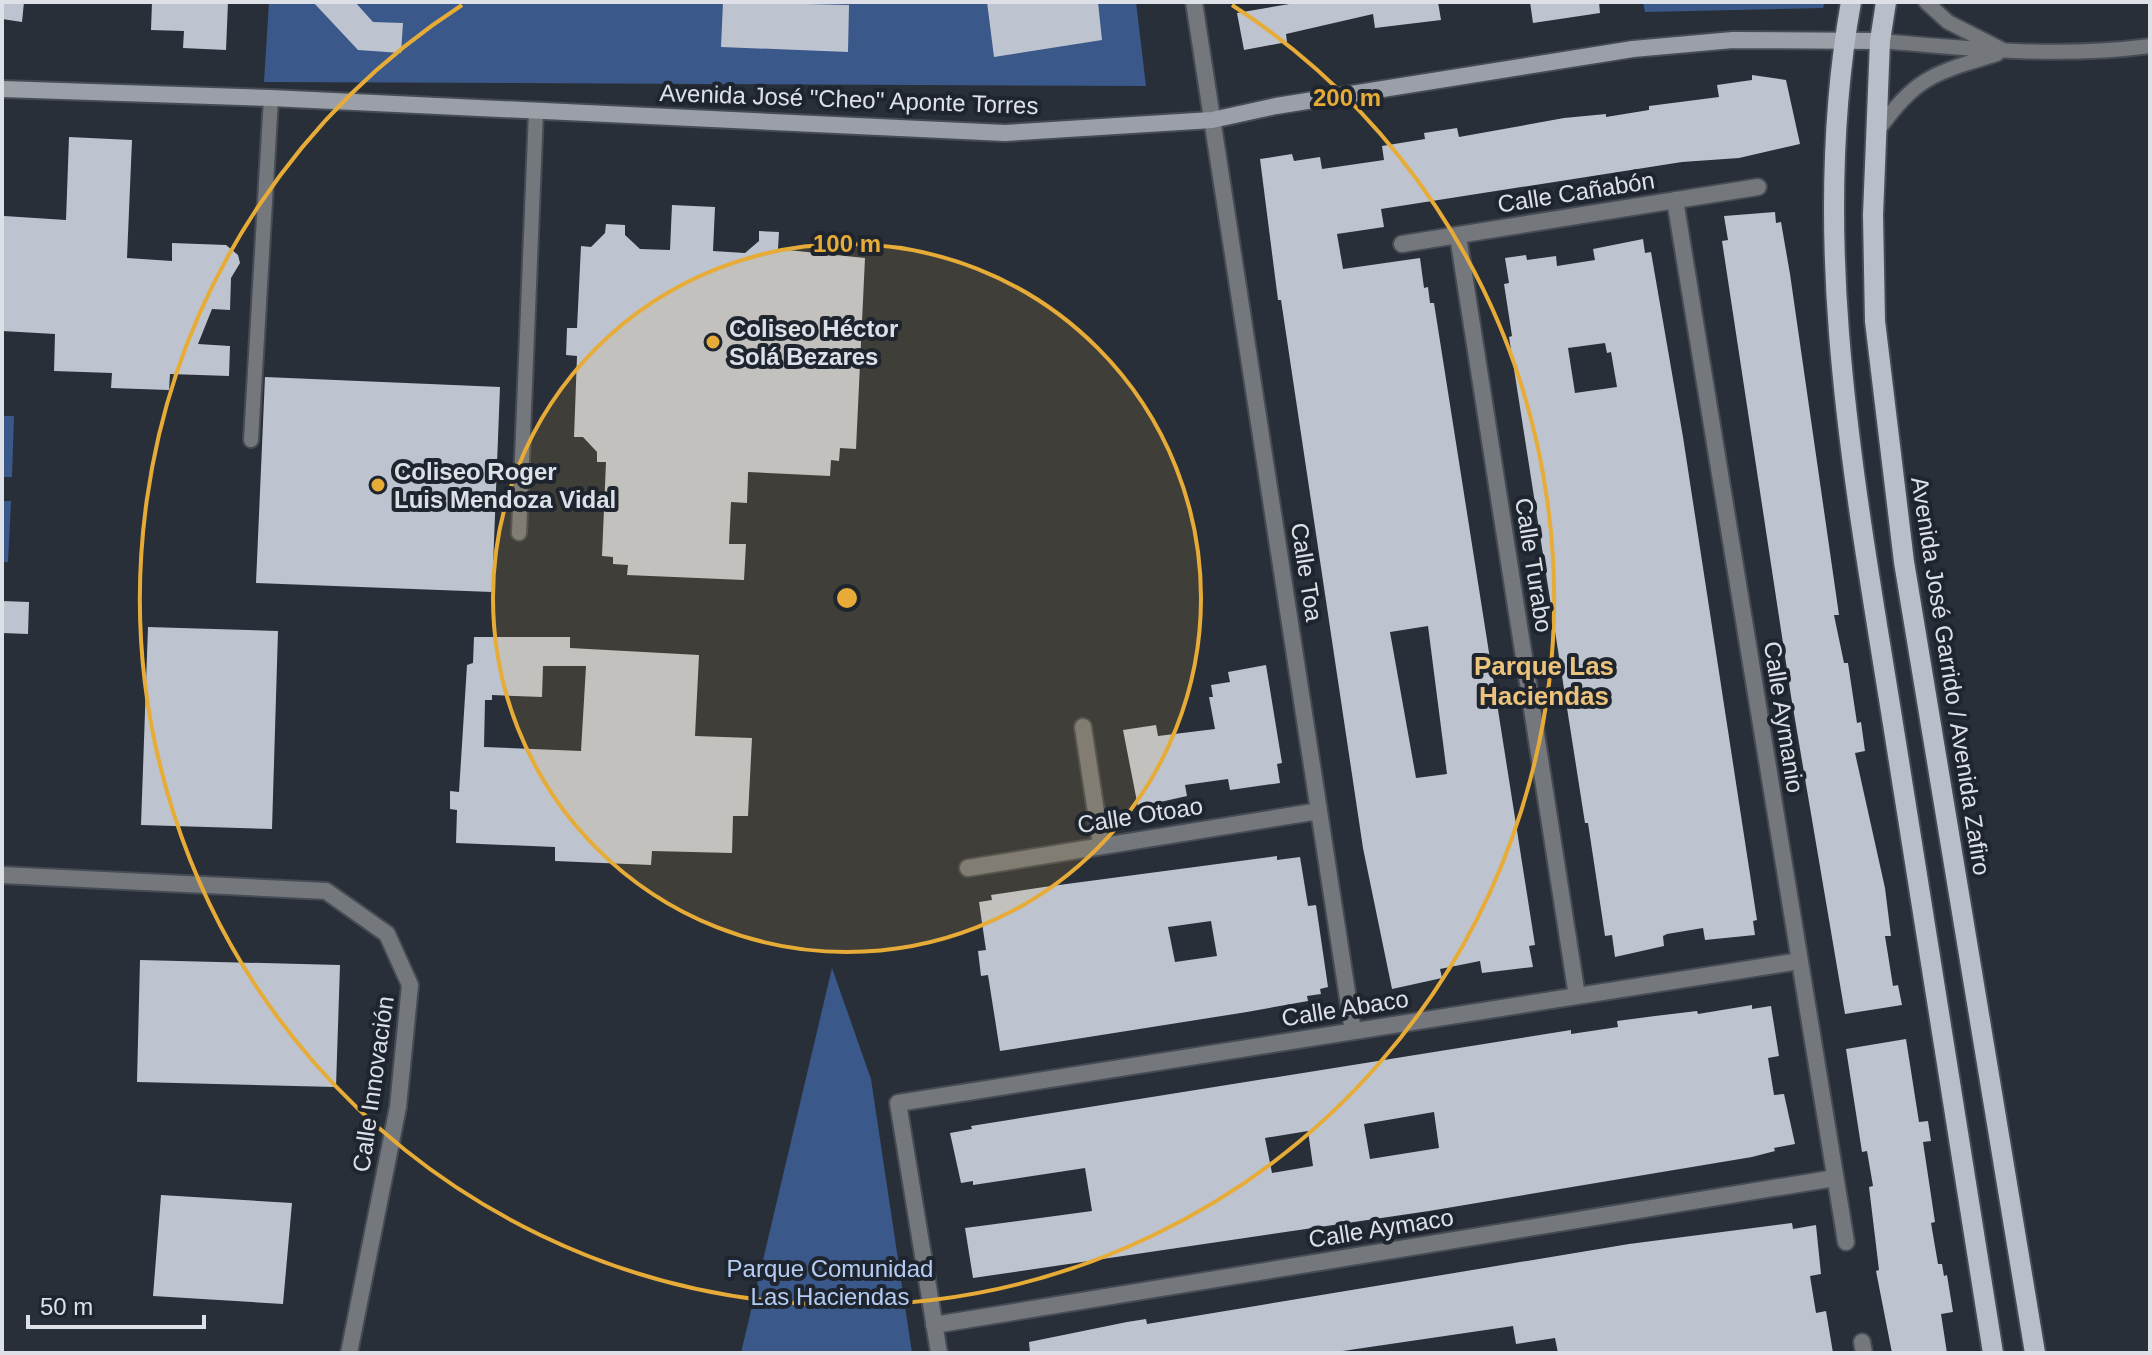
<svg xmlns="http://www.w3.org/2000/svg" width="2152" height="1355" font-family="Helvetica,sans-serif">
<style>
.green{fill:#3a5889}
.building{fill:#bdc4d0;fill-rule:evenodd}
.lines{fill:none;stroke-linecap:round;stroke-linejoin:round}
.lane-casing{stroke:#464b54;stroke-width:18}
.street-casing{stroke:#464b54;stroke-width:20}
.secondary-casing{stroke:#464b54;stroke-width:20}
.primary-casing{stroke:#464b54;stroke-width:24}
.lane{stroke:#74777c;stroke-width:14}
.street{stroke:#74777c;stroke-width:16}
.secondary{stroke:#9ba0a8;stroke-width:16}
.primary{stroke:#b9bfca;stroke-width:20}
.ring{fill:none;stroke:#e7ac37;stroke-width:4}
.poi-dot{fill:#e7ac37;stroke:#1f252e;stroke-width:3}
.labels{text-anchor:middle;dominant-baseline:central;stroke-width:8;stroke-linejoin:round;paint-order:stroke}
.street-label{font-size:24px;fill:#dde1e7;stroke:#1f252e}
.poi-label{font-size:24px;font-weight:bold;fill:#dde1e7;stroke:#1f252e;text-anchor:start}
.park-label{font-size:24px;fill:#b5cdf5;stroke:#1f252e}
.neighbourhood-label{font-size:26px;font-weight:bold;fill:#ecc37c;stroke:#1f252e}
.centre{fill:#e7ac37;stroke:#1f252e;stroke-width:4}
.ring-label{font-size:24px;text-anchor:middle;font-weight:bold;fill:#e7ac37;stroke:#1f252e;stroke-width:8;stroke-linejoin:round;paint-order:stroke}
</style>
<rect width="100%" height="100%" fill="#292f38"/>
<!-- green -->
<path class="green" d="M 269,2 L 1136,2 L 1146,86 L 264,82 Z
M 1643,2 L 1825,2 L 1823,8 L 1645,12 Z
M 2,416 L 14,416 L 12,477 L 2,477 Z
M 2,501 L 11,501 L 8,562 L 2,562 Z
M 832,968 L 871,1079 L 912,1353 L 741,1353 Z"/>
<!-- building -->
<path class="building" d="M 2,2 L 24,2 L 22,22 L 2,19 Z
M 152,2 L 228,2 L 226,50 L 183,48 L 184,31 L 151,30 Z
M 313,2 L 355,2 L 373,22 L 403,23 L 401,53 L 358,50 Z
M 723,2 L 849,5 L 848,52 L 721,47 Z
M 987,2 L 1098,2 L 1102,40 L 994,57 Z
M 1301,2 L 1438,2 L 1441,20 L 1375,28 L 1373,14 L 1286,34 L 1287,42 L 1244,50 L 1237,13 Z
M 1530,2 L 1599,2 L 1600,13 L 1533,23 Z
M 1752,75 L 1786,80 L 1800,144 L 1739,158 L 1682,162 L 1381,209 L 1384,227 L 1337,234 L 1343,269 L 1420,258 L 1424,288 L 1428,287 L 1430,303 L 1434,303 L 1535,945 L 1529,946 L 1533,967 L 1482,973 L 1480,961 L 1440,969 L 1442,978 L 1392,989 L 1363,848 L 1281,300 L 1278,300 L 1260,159 L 1292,154 L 1294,161 L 1320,157 L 1322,169 L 1384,160 L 1382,146 L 1425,139 L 1424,133 L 1457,128 L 1459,137 L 1564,118 L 1606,114 L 1606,117 L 1649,110 L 1649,106 L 1719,97 L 1717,85 L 1752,80 ZM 1428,626 L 1447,774 L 1416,778 L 1390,632 Z
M 69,137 L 132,140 L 127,258 L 172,261 L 172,243 L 226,245 L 238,255 L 240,263 L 231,278 L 230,310 L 212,309 L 198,344 L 230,346 L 229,376 L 170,374 L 169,390 L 111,388 L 112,373 L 54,371 L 55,334 L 2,331 L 4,216 L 66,220 Z
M 672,205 L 715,207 L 713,251 L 745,253 L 759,241 L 759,231 L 779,232 L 778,249 L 865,258 L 856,449 L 840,448 L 839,461 L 831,460 L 830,476 L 748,472 L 747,503 L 731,502 L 729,544 L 746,544 L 744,580 L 627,575 L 628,565 L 613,564 L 613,557 L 602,556 L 606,462 L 597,462 L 597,452 L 583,437 L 574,437 L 577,356 L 566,355 L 567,328 L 577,328 L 581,246 L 591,247 L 605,233 L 606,224 L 625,225 L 625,235 L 640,249 L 670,250 Z
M 1775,212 L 1776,223 L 1781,222 L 1790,274 L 1839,615 L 1834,615 L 1844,663 L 1848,663 L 1857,723 L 1861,722 L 1865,751 L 1855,753 L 1885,888 L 1891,936 L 1885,936 L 1893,986 L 1898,985 L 1902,1005 L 1845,1014 L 1791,696 L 1722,241 L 1728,240 L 1724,216 Z
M 1643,239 L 1645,253 L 1651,252 L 1683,437 L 1757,920 L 1753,921 L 1755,935 L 1705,940 L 1703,928 L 1667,934 L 1663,936 L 1664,946 L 1615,957 L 1612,935 L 1605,936 L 1588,823 L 1585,823 L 1509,337 L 1512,336 L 1504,284 L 1509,283 L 1505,258 L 1526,255 L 1527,260 L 1556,256 L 1557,266 L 1595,260 L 1593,249 ZM 1605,343 L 1607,353 L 1611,352 L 1617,387 L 1575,393 L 1568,348 Z
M 265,377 L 500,387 L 492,592 L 256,583 Z
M 2,601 L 29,602 L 28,634 L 2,633 Z
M 148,627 L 278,631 L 272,829 L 141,825 Z
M 474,637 L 570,637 L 570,648 L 699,655 L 695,736 L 752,738 L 748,816 L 733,816 L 732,853 L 652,851 L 651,865 L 555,861 L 555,847 L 456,843 L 457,810 L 450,809 L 450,791 L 459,792 L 467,665 L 473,663 ZM 543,666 L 586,666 L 581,751 L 484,747 L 485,700 L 492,700 L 492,695 L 542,697 Z
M 1266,665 L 1282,763 L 1277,764 L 1280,783 L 1230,790 L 1228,779 L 1185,785 L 1187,796 L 1138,807 L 1123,730 L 1156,725 L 1158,736 L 1215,729 L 1209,697 L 1213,697 L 1211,685 L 1230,682 L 1228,672 Z
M 1277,856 L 1277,860 L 1300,857 L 1308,906 L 1316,905 L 1328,987 L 1320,989 L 1321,994 L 1307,996 L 1308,1001 L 1247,1012 L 1000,1051 L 988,975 L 981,976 L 978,951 L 986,950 L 979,902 L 992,900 L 991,895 L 1044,887 ZM 1211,921 L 1217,956 L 1175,962 L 1168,927 Z
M 140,960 L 340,965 L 336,1087 L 137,1082 Z
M 1752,1005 L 1752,1009 L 1771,1006 L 1779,1056 L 1768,1058 L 1774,1095 L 1784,1094 L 1795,1144 L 1774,1148 L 1775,1151 L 1752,1157 L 1429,1211 L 973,1278 L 965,1228 L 1092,1211 L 1085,1168 L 973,1185 L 973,1181 L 961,1183 L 950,1133 L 972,1129 L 971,1126 L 1571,1030 L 1571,1034 L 1618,1027 L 1617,1021 L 1655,1016 L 1697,1011 L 1698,1014 ZM 1434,1112 L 1439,1148 L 1370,1159 L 1364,1124 ZM 1308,1131 L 1313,1166 L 1272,1173 L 1265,1138 Z
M 1906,1039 L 1919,1122 L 1928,1121 L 1931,1141 L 1923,1142 L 1935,1222 L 1931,1223 L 1938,1264 L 1942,1264 L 1944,1276 L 1947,1275 L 1953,1312 L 1941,1314 L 1947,1353 L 1892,1353 L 1876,1271 L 1879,1270 L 1869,1187 L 1873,1186 L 1867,1151 L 1862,1152 L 1846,1049 Z
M 161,1195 L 292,1203 L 283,1304 L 153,1296 Z
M 1792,1223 L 1793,1229 L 1816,1225 L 1821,1274 L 1810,1276 L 1816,1313 L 1826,1311 L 1833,1353 L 1558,1353 L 1555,1338 L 1516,1344 L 1513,1326 L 1329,1353 L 1030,1353 L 1029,1342 L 1127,1322 L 1146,1319 L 1147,1324 L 1629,1244 Z"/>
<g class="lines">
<defs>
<path id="lane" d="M 1926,2 L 1948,22 L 2001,49
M 1880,41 C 1970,49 2060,58 2150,46
M 1876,133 C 1917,76 1932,74 1997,54
M 251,440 L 271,98
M 519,533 L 536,111"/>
<path id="street" d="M 1194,2 L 1353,1031
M 1675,200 L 1846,1242
M 1458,236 L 1577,996
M 1402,244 L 1758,187
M 1083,727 L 1101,845
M 968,868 L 1319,811
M 2,875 L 326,891 L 387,934 L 410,985 L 398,1107 L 349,1353
M 934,1325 L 1835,1178
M 1862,1342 L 1864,1353
M 939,1353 L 898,1103 L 1800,961"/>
<path id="secondary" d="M 2,89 L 271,98 L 1005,133 L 1212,120 L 1276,106 L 1633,49 L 1733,40 L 1880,41"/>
<path id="primary" d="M 1851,2 C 1808,243 1855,486 1893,724 C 1927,933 1960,1143 1993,1353
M 1886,2 L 1880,41 L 1873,215 L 1875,321 L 1904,562 L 2035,1353"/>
</defs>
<!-- lane casing -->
<use href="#lane" class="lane-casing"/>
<!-- street casing -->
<use href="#street" class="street-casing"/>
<!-- secondary casing -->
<use href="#secondary" class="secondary-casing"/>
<!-- primary casing -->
<use href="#primary" class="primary-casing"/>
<!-- lane -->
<use href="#lane" class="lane"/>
<!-- street -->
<use href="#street" class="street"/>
<!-- secondary -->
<use href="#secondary" class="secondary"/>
<!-- primary -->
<use href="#primary" class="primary"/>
</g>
<!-- distance rings -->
<circle cx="847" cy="598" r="354" fill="#e7ac37" fill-opacity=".12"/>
<g class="ring">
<circle cx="847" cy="598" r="354"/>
<path d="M1232 5A707 707 0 1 1 462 5"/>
</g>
<!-- markers -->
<g class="poi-dot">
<circle cx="713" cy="342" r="8"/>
<circle cx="378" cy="485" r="8"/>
</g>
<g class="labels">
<!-- street labels -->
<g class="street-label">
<text transform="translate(849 99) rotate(2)">Avenida José "Cheo" Aponte Torres</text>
<text transform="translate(1576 192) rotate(-9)">Calle Cañabón</text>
<text transform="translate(1534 565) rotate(81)">Calle Turabo</text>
<text transform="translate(1307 572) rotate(81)">Calle Toa</text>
<text transform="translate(1951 676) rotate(81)">Avenida José Garrido / Avenida Zafiro</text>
<text transform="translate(1784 717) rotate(81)">Calle Aymanio</text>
<text transform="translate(1140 815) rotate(-9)">Calle Otoao</text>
<text transform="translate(1345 1008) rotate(-9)">Calle Abaco</text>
<text transform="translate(373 1084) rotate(-82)">Calle Innovación</text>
<text transform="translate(1381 1228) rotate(-9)">Calle Aymaco</text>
</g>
<!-- poi labels -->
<g class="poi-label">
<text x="729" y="328">Coliseo Héctor<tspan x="729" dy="28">Solá Bezares</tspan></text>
<text x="394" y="471">Coliseo Roger<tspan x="394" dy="28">Luis Mendoza Vidal</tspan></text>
</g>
<!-- park labels -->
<g class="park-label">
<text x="830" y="1268">Parque Comunidad<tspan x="830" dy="28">Las Haciendas</tspan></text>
</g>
<!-- neighbourhood labels -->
<g class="neighbourhood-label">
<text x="1544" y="666">Parque Las<tspan x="1544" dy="30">Haciendas</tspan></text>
</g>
</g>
<circle cx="847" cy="598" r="12" class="centre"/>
<g class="ring-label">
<text x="1347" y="106">200 m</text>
<text x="847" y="252">100 m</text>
</g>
<!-- border -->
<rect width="2152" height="1355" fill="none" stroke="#dde1e7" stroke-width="8"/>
<!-- scale -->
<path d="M28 1315v12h176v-12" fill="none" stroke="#dde1e7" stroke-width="4"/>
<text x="40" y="1315" font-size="24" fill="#dde1e7" stroke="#1f252e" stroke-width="6" paint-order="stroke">50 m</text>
</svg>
